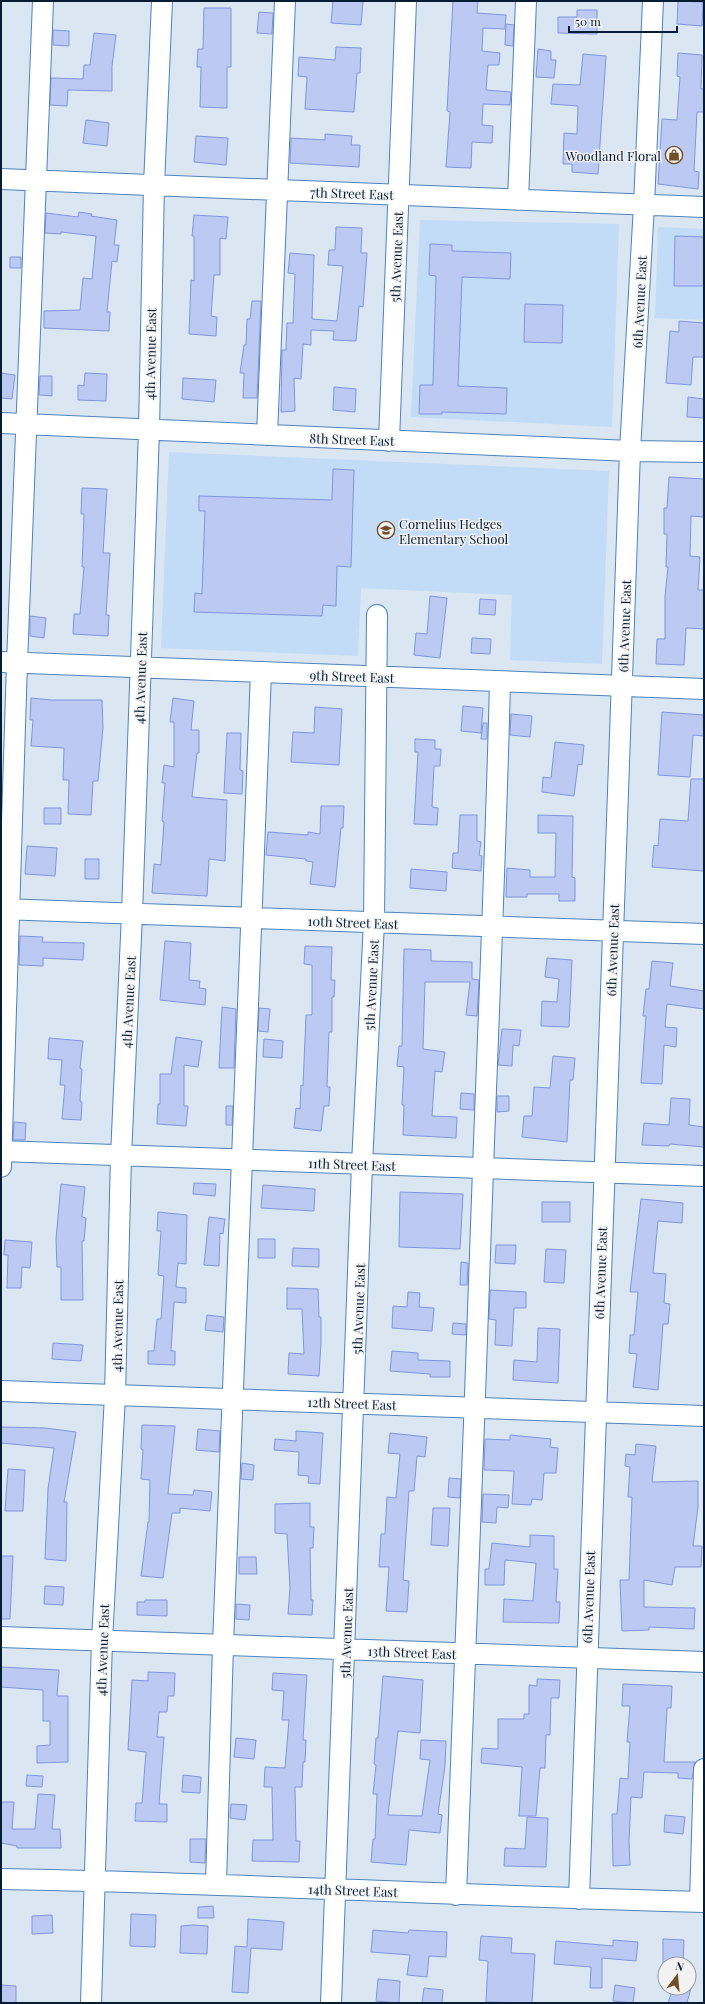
<svg xmlns="http://www.w3.org/2000/svg" width="705" height="2004" font-family="'Playfair Display',serif">
<style>
.built{fill:#c2dbf7}
.building{fill:#bcc9f3;stroke:#8195dc}
.lines{fill:none;stroke-linecap:round;stroke-linejoin:round}
.minor-casing{stroke:#4c83bd;stroke-width:22}
.minor{stroke:#fff;stroke-width:20}
.labels{text-anchor:middle;dominant-baseline:central;stroke-width:3;stroke-linejoin:round;paint-order:stroke}
.poi-label{font-size:13px;fill:#051c33;stroke:#f2f2f2;text-anchor:end}
.street-label{font-size:13px;fill:#051c33;stroke:#f2f2f2}
</style>
<rect width="100%" height="100%" fill="#dbe6f3"/>
<!-- built -->
<path class="built" d="M 420,220 L 619,224 L 612,427 L 411,417 Z
M 658,227 L 704,229 L 704,320 L 655,318 Z
M 169,452 L 609,471 L 602,664 L 510,660 L 512,595 L 361,588 L 358,656 L 161,648 Z"/>
<!-- building -->
<path class="building" d="M 333,1 L 363,1 L 361,25 L 331,23 Z
M 453,1 L 478,1 L 477,13 L 506,15 L 505,29 L 483,28 L 482,51 L 500,53 L 499,65 L 488,65 L 486,90 L 511,92 L 510,105 L 483,104 L 482,125 L 493,126 L 492,143 L 472,142 L 471,168 L 446,167 L 450,112 L 447,111 Z
M 678,1 L 703,2 L 702,26 L 677,24 Z
M 204,8 L 231,8 L 231,67 L 227,67 L 227,108 L 200,107 L 201,67 L 197,67 L 198,49 L 203,49 Z
M 577,10 L 597,10 L 597,34 L 558,33 L 558,17 L 577,17 Z
M 259,12 L 273,13 L 272,34 L 257,33 Z
M 506,24 L 514,25 L 513,46 L 505,45 Z
M 53,30 L 69,31 L 69,46 L 53,45 Z
M 94,33 L 116,35 L 112,66 L 112,91 L 68,90 L 67,106 L 50,105 L 51,78 L 83,79 L 84,65 L 90,65 Z
M 336,47 L 361,48 L 360,73 L 357,73 L 354,112 L 305,109 L 307,77 L 298,76 L 299,57 L 335,60 Z
M 538,49 L 551,51 L 551,60 L 556,60 L 554,78 L 536,77 Z
M 678,53 L 702,55 L 701,89 L 704,89 L 704,112 L 697,112 L 694,171 L 699,172 L 698,189 L 658,184 L 662,119 L 677,120 L 680,77 L 677,76 Z
M 583,54 L 606,56 L 598,174 L 572,172 L 572,164 L 563,164 L 564,133 L 577,134 L 578,106 L 551,104 L 553,84 L 580,85 Z
M 86,120 L 109,123 L 107,146 L 83,143 Z
M 325,134 L 352,136 L 351,145 L 360,145 L 359,167 L 290,163 L 291,138 L 325,140 Z
M 196,136 L 228,138 L 226,165 L 194,162 Z
M 79,212 L 92,214 L 91,216 L 117,220 L 114,245 L 119,245 L 117,262 L 112,261 L 107,312 L 110,312 L 109,331 L 44,328 L 44,311 L 80,310 L 83,278 L 92,279 L 96,236 L 61,232 L 61,234 L 45,233 L 46,213 L 78,217 Z
M 194,215 L 228,217 L 226,239 L 220,238 L 220,275 L 214,275 L 211,316 L 217,317 L 216,336 L 189,334 L 191,280 L 194,281 L 194,236 L 192,236 Z
M 336,227 L 362,228 L 361,253 L 367,253 L 363,307 L 359,306 L 356,341 L 333,340 L 334,331 L 311,330 L 311,345 L 303,344 L 301,379 L 294,378 L 295,411 L 281,412 L 282,350 L 286,350 L 287,323 L 293,323 L 295,274 L 288,273 L 290,253 L 314,255 L 312,319 L 337,321 L 343,266 L 328,265 L 329,250 L 335,250 Z
M 675,236 L 704,237 L 704,286 L 674,286 Z
M 430,244 L 452,245 L 452,251 L 511,253 L 510,279 L 462,277 L 458,386 L 507,388 L 506,414 L 442,412 L 442,414 L 419,414 L 420,385 L 433,385 L 436,276 L 429,275 Z
M 10,257 L 21,257 L 21,268 L 10,268 Z
M 252,301 L 261,301 L 257,398 L 243,398 L 244,373 L 240,373 L 244,345 L 246,345 L 247,319 L 250,319 Z
M 525,304 L 563,305 L 562,343 L 524,342 Z
M 679,321 L 704,323 L 704,357 L 693,357 L 691,385 L 666,383 L 670,331 L 679,332 Z
M 1,373 L 15,375 L 12,399 L 1,398 Z
M 85,373 L 107,374 L 106,401 L 78,400 L 78,385 L 84,386 Z
M 40,376 L 52,376 L 52,396 L 39,395 Z
M 183,378 L 216,380 L 214,402 L 182,399 Z
M 334,387 L 356,389 L 355,412 L 333,410 Z
M 688,397 L 704,399 L 704,418 L 687,417 Z
M 333,469 L 354,470 L 351,567 L 337,566 L 336,606 L 323,605 L 322,616 L 194,612 L 195,593 L 202,594 L 205,511 L 199,511 L 199,496 L 332,500 Z
M 669,477 L 704,479 L 704,517 L 691,516 L 690,556 L 700,557 L 698,590 L 704,590 L 704,629 L 686,628 L 684,665 L 656,664 L 657,639 L 665,639 L 665,596 L 668,567 L 666,567 L 667,534 L 664,534 L 664,508 L 667,508 Z
M 82,488 L 107,489 L 103,553 L 110,553 L 106,615 L 109,615 L 108,636 L 73,634 L 74,614 L 80,614 L 84,567 L 82,567 L 84,514 L 81,514 Z
M 430,596 L 447,598 L 440,658 L 414,655 L 416,633 L 427,634 Z
M 480,599 L 496,600 L 495,615 L 479,614 Z
M 30,616 L 46,618 L 44,638 L 30,636 Z
M 472,638 L 491,639 L 490,654 L 471,653 Z
M 31,698 L 51,700 L 102,700 L 103,727 L 98,781 L 93,781 L 91,815 L 68,814 L 69,780 L 63,780 L 64,748 L 31,746 L 33,720 L 30,720 Z
M 173,698 L 194,701 L 191,730 L 199,730 L 199,753 L 197,753 L 192,797 L 227,800 L 225,861 L 209,859 L 207,896 L 152,893 L 154,864 L 161,865 L 164,822 L 162,821 L 165,783 L 162,783 L 164,765 L 174,767 L 174,722 L 170,722 Z
M 463,706 L 483,708 L 481,733 L 461,731 Z
M 315,707 L 342,709 L 339,765 L 291,762 L 293,732 L 314,733 Z
M 662,712 L 704,715 L 704,736 L 693,735 L 690,777 L 658,775 Z
M 511,714 L 532,716 L 530,737 L 510,735 Z
M 483,723 L 487,723 L 487,739 L 481,739 Z
M 227,733 L 241,733 L 240,770 L 243,771 L 242,794 L 224,793 Z
M 415,739 L 435,740 L 435,749 L 441,749 L 440,766 L 434,766 L 432,807 L 438,808 L 437,825 L 414,824 L 418,752 L 415,752 Z
M 555,742 L 584,745 L 582,765 L 578,764 L 574,796 L 542,792 L 543,777 L 551,778 Z
M 691,779 L 704,779 L 704,871 L 652,867 L 654,845 L 658,846 L 660,819 L 688,821 Z
M 321,806 L 344,806 L 343,828 L 341,828 L 335,887 L 310,884 L 313,862 L 306,861 L 306,859 L 266,855 L 268,832 L 308,835 L 308,832 L 320,834 Z
M 44,808 L 61,808 L 61,824 L 44,824 Z
M 460,815 L 477,815 L 477,841 L 481,842 L 479,855 L 482,856 L 481,871 L 452,868 L 453,853 L 458,853 Z
M 538,815 L 573,816 L 572,877 L 575,878 L 575,901 L 559,901 L 559,894 L 527,894 L 527,897 L 506,897 L 507,868 L 530,870 L 530,877 L 555,877 L 556,833 L 538,833 Z
M 27,846 L 57,848 L 55,876 L 25,874 Z
M 85,859 L 99,859 L 99,879 L 85,879 Z
M 411,869 L 447,872 L 446,891 L 410,888 Z
M 20,936 L 43,937 L 42,942 L 84,943 L 83,960 L 43,958 L 43,966 L 19,965 Z
M 165,941 L 191,943 L 189,980 L 200,981 L 199,988 L 206,989 L 205,1005 L 160,1000 Z
M 305,946 L 332,947 L 331,980 L 335,980 L 334,997 L 332,997 L 332,1032 L 329,1032 L 327,1087 L 330,1087 L 329,1106 L 324,1106 L 321,1131 L 294,1128 L 296,1108 L 300,1109 L 301,1085 L 303,1086 L 306,1015 L 312,1015 L 312,965 L 304,964 Z
M 404,949 L 431,950 L 431,961 L 472,962 L 472,979 L 479,980 L 477,1016 L 466,1015 L 470,982 L 425,982 L 423,1049 L 445,1052 L 442,1072 L 435,1071 L 432,1116 L 457,1117 L 456,1138 L 403,1135 L 404,1105 L 402,1105 L 404,1067 L 397,1066 L 399,1046 L 402,1046 Z
M 547,958 L 572,960 L 569,1027 L 541,1026 L 542,1001 L 557,1002 L 559,979 L 545,977 Z
M 652,961 L 673,963 L 670,986 L 704,991 L 704,1009 L 667,1004 L 665,1027 L 677,1028 L 676,1047 L 664,1045 L 662,1084 L 641,1083 L 646,1016 L 643,1016 L 646,989 L 649,989 Z
M 222,1007 L 236,1009 L 234,1068 L 219,1068 Z
M 259,1008 L 270,1009 L 268,1032 L 258,1031 Z
M 502,1029 L 521,1030 L 519,1046 L 513,1045 L 512,1066 L 498,1065 Z
M 176,1037 L 202,1041 L 198,1067 L 184,1065 L 184,1106 L 188,1106 L 186,1126 L 157,1124 L 158,1104 L 160,1104 L 160,1074 L 171,1074 Z
M 49,1038 L 83,1041 L 80,1068 L 82,1069 L 80,1101 L 82,1102 L 81,1120 L 62,1119 L 65,1085 L 60,1085 L 62,1060 L 48,1059 Z
M 264,1039 L 283,1041 L 282,1058 L 263,1057 Z
M 553,1056 L 575,1058 L 573,1080 L 570,1080 L 567,1142 L 522,1137 L 524,1116 L 532,1116 L 534,1087 L 550,1088 Z
M 461,1093 L 474,1094 L 474,1110 L 460,1109 Z
M 497,1096 L 509,1096 L 509,1111 L 497,1112 Z
M 671,1098 L 690,1099 L 689,1125 L 704,1127 L 704,1147 L 670,1144 L 669,1146 L 642,1145 L 644,1123 L 669,1125 Z
M 226,1106 L 233,1106 L 232,1125 L 226,1125 Z
M 14,1122 L 26,1123 L 25,1140 L 13,1140 Z
M 194,1183 L 216,1184 L 215,1196 L 193,1194 Z
M 61,1184 L 85,1187 L 82,1217 L 86,1218 L 84,1241 L 82,1241 L 83,1300 L 61,1300 L 61,1267 L 57,1267 L 56,1239 Z
M 263,1185 L 315,1189 L 314,1211 L 261,1208 Z
M 400,1192 L 463,1194 L 460,1249 L 399,1247 Z
M 641,1199 L 683,1203 L 682,1223 L 658,1221 L 653,1273 L 666,1274 L 664,1303 L 670,1304 L 668,1324 L 663,1324 L 658,1390 L 633,1387 L 637,1354 L 629,1353 L 630,1335 L 634,1335 L 638,1292 L 630,1292 Z
M 542,1202 L 570,1202 L 570,1222 L 542,1222 Z
M 158,1212 L 187,1215 L 186,1264 L 178,1263 L 176,1287 L 186,1288 L 186,1303 L 174,1302 L 171,1351 L 175,1351 L 175,1365 L 148,1364 L 148,1351 L 154,1351 L 157,1319 L 161,1319 L 164,1276 L 158,1275 L 161,1231 L 157,1231 Z
M 209,1217 L 225,1219 L 223,1234 L 220,1233 L 219,1266 L 204,1265 Z
M 258,1239 L 275,1239 L 275,1258 L 258,1258 Z
M 5,1240 L 32,1242 L 30,1268 L 22,1267 L 21,1288 L 7,1288 L 8,1255 L 4,1255 Z
M 496,1245 L 516,1245 L 515,1264 L 495,1263 Z
M 293,1248 L 319,1249 L 319,1267 L 292,1266 Z
M 546,1249 L 566,1250 L 564,1283 L 544,1282 Z
M 461,1262 L 468,1263 L 467,1285 L 460,1285 Z
M 287,1288 L 318,1289 L 319,1317 L 321,1317 L 321,1342 L 319,1376 L 288,1374 L 289,1353 L 304,1354 L 302,1309 L 287,1309 Z
M 490,1290 L 526,1292 L 526,1308 L 514,1308 L 512,1346 L 495,1345 L 496,1320 L 489,1319 Z
M 408,1292 L 420,1293 L 419,1307 L 434,1308 L 432,1331 L 392,1328 L 393,1306 L 407,1307 Z
M 207,1315 L 224,1317 L 223,1332 L 205,1330 Z
M 453,1323 L 466,1324 L 466,1335 L 452,1334 Z
M 538,1328 L 560,1329 L 558,1383 L 513,1380 L 514,1360 L 537,1362 Z
M 53,1343 L 83,1345 L 81,1361 L 52,1359 Z
M 392,1351 L 418,1353 L 418,1360 L 450,1361 L 450,1377 L 430,1377 L 430,1374 L 390,1371 Z
M 142,1425 L 175,1426 L 168,1494 L 193,1495 L 194,1490 L 212,1492 L 210,1511 L 180,1508 L 180,1513 L 172,1513 L 163,1578 L 141,1576 L 148,1522 L 149,1522 L 150,1480 L 141,1479 L 143,1450 L 141,1449 Z
M 1,1427 L 45,1428 L 76,1432 L 64,1502 L 67,1502 L 66,1561 L 45,1559 L 48,1489 L 54,1448 L 1,1443 Z
M 198,1429 L 220,1431 L 219,1452 L 196,1450 Z
M 296,1431 L 323,1433 L 320,1484 L 308,1483 L 309,1476 L 298,1475 L 299,1452 L 274,1450 L 275,1439 L 296,1441 Z
M 390,1433 L 427,1437 L 425,1457 L 417,1456 L 414,1491 L 409,1491 L 403,1580 L 409,1581 L 407,1612 L 386,1611 L 389,1567 L 379,1567 L 381,1534 L 385,1534 L 387,1497 L 396,1498 L 400,1454 L 388,1453 Z
M 510,1435 L 551,1439 L 550,1447 L 558,1448 L 556,1473 L 544,1473 L 542,1500 L 532,1499 L 531,1505 L 512,1504 L 514,1471 L 484,1470 L 485,1439 L 510,1440 Z
M 636,1444 L 656,1446 L 652,1482 L 698,1481 L 698,1507 L 693,1546 L 702,1546 L 701,1567 L 675,1567 L 672,1585 L 644,1580 L 644,1607 L 695,1608 L 694,1629 L 649,1627 L 649,1630 L 622,1631 L 620,1580 L 629,1580 L 632,1497 L 628,1497 L 630,1467 L 625,1466 L 626,1454 L 635,1455 Z
M 242,1463 L 254,1465 L 253,1480 L 241,1479 Z
M 8,1469 L 25,1470 L 23,1511 L 5,1511 Z
M 449,1478 L 461,1479 L 460,1498 L 448,1497 Z
M 483,1494 L 509,1495 L 508,1508 L 497,1507 L 496,1523 L 482,1522 Z
M 310,1503 L 310,1527 L 314,1527 L 313,1548 L 310,1548 L 311,1600 L 313,1600 L 312,1615 L 288,1614 L 290,1588 L 287,1534 L 275,1533 L 275,1504 Z
M 433,1508 L 450,1508 L 448,1546 L 431,1545 Z
M 530,1535 L 554,1536 L 554,1569 L 558,1569 L 556,1602 L 560,1602 L 559,1623 L 503,1622 L 504,1599 L 533,1601 L 536,1563 L 505,1560 L 504,1585 L 485,1585 L 485,1569 L 489,1569 L 492,1543 L 530,1547 Z
M 1,1556 L 13,1556 L 10,1619 L 1,1619 Z
M 239,1557 L 256,1557 L 257,1574 L 239,1574 Z
M 45,1586 L 64,1587 L 63,1605 L 44,1604 Z
M 145,1600 L 167,1600 L 167,1616 L 137,1615 L 137,1602 L 145,1602 Z
M 236,1604 L 250,1605 L 249,1620 L 236,1619 Z
M 1,1667 L 59,1670 L 57,1696 L 68,1696 L 68,1762 L 37,1763 L 37,1746 L 50,1745 L 50,1721 L 43,1721 L 43,1690 L 1,1687 Z
M 148,1672 L 175,1673 L 174,1696 L 168,1696 L 167,1712 L 159,1712 L 157,1737 L 164,1737 L 159,1804 L 167,1804 L 167,1822 L 135,1821 L 136,1803 L 142,1803 L 146,1752 L 128,1750 L 132,1680 L 148,1681 Z
M 273,1673 L 307,1675 L 303,1740 L 306,1740 L 305,1762 L 303,1762 L 302,1787 L 295,1787 L 296,1841 L 300,1841 L 299,1862 L 252,1861 L 253,1840 L 273,1840 L 272,1787 L 264,1787 L 265,1767 L 285,1768 L 289,1720 L 282,1720 L 284,1691 L 272,1690 Z
M 383,1676 L 423,1680 L 420,1733 L 398,1731 L 388,1815 L 422,1816 L 430,1760 L 420,1759 L 421,1740 L 446,1741 L 445,1766 L 438,1814 L 442,1815 L 440,1833 L 409,1830 L 406,1865 L 371,1862 L 373,1839 L 375,1839 L 377,1794 L 373,1794 L 376,1765 L 374,1764 L 376,1738 L 378,1738 Z
M 537,1679 L 560,1680 L 559,1698 L 551,1698 L 550,1735 L 546,1735 L 545,1768 L 540,1768 L 536,1816 L 519,1816 L 522,1767 L 481,1763 L 482,1748 L 498,1749 L 498,1719 L 524,1719 L 524,1714 L 529,1714 L 529,1685 L 537,1686 Z
M 623,1684 L 672,1686 L 671,1708 L 667,1708 L 664,1762 L 695,1762 L 692,1779 L 678,1778 L 678,1773 L 644,1772 L 642,1798 L 631,1797 L 629,1842 L 630,1865 L 613,1866 L 612,1814 L 617,1814 L 620,1778 L 628,1779 L 630,1742 L 627,1742 L 630,1706 L 622,1706 Z
M 236,1738 L 256,1740 L 254,1759 L 234,1757 Z
M 27,1775 L 43,1776 L 42,1787 L 26,1786 Z
M 183,1775 L 201,1777 L 200,1793 L 182,1792 Z
M 38,1794 L 55,1795 L 52,1829 L 60,1829 L 61,1848 L 17,1848 L 17,1846 L 1,1843 L 1,1802 L 14,1802 L 12,1829 L 35,1829 Z
M 231,1804 L 247,1805 L 245,1820 L 230,1818 Z
M 665,1815 L 685,1817 L 683,1834 L 664,1832 Z
M 527,1817 L 548,1818 L 546,1867 L 504,1866 L 505,1848 L 525,1849 Z
M 190,1839 L 206,1839 L 205,1863 L 190,1862 Z
M 213,1906 L 214,1918 L 198,1918 L 198,1907 Z
M 131,1914 L 156,1915 L 155,1947 L 130,1946 Z
M 52,1915 L 53,1933 L 32,1934 L 32,1916 Z
M 248,1919 L 284,1922 L 282,1950 L 251,1948 L 248,1993 L 232,1992 L 235,1946 L 247,1947 Z
M 193,1925 L 208,1926 L 207,1954 L 180,1953 L 181,1926 Z
M 373,1930 L 408,1933 L 409,1930 L 447,1932 L 446,1957 L 429,1956 L 427,1977 L 407,1975 L 410,1955 L 371,1952 Z
M 481,1936 L 512,1938 L 511,1953 L 535,1954 L 532,2003 L 486,2002 L 488,1961 L 479,1960 Z
M 663,1939 L 684,1940 L 683,1964 L 663,1964 Z
M 613,1940 L 638,1942 L 636,1961 L 602,1958 L 602,1988 L 590,1988 L 591,1967 L 554,1964 L 556,1941 L 613,1946 Z
M 378,1979 L 400,1981 L 399,2003 L 376,2001 Z
M 1,1985 L 16,1986 L 16,2003 L 1,2002 Z
M 615,1985 L 635,1988 L 633,2003 L 613,2001 Z
M 424,1988 L 443,1990 L 442,2003 L 422,2003 Z
M 673,1988 L 691,1988 L 687,2003 L 668,2003 Z"/>
<g class="lines">
<defs>
<path id="minor" d="M 1,179 L 704,207
M 518,200 L 526,1
M 1,423 L 630,451 L 704,452
M 267,435 L 285,1
M 389,441 L 406,1
M 1,662 L 704,689
M 1,909 L 704,934
M 1,1151 L 704,1176
M 1,1167 L 17,663 L 43,1
M 1,1391 L 704,1416
M 1,1637 L 704,1662
M 1,1879 C 235,1883 470,1896 704,1902
M 216,1884 L 223,1645 L 261,672
M 456,1895 C 467,1653 474,1411 483,1169 C 489,1007 496,844 500,682
M 579,1899 L 630,451 L 644,205 L 653,1
M 700,1902 L 704,1769
M 91,2003 L 102,1641 L 115,1395 L 121,1156 L 132,914 L 149,430 L 154,185 L 162,1
M 331,2003 L 362,1164 L 374,922 L 377,615"/>
</defs>
<!-- minor casing -->
<use href="#minor" class="minor-casing"/>
<!-- minor -->
<use href="#minor" class="minor"/>
</g>
<!-- icons -->
<defs>
<symbol id="shop-ring" viewBox="-11 -11 22 22"><circle r="9.5" fill="#f2f2f2" stroke="#704f26" stroke-width="1.5"/><path d="M-5-2.5h2.3a2.7 3.5 0 0 1 5.4 0H5L5.5 6h-11ZM-1.5-2.5h3a1.5 2.3 0 0 0-3 0Z" fill="#704f26"/></symbol>
<symbol id="school-ring" viewBox="-11 -11 22 22"><circle r="9.5" fill="#f2f2f2" stroke="#704f26" stroke-width="1.5"/><path d="M0-5L7-2L0 1L-7-2ZM-4 1L0 2.5L4 1V4Q0 6-4 4Z" fill="#704f26"/></symbol>
</defs>
<g fill-rule="evenodd">
<use href="#shop-ring" x="664" y="145" width="20" height="20"/>
<use href="#school-ring" x="376" y="520" width="20" height="20"/>
</g>
<g class="labels">
<!-- poi labels -->
<g class="poi-label">
<text x="661" y="155">Woodland Floral</text>
<text x="399" y="523" text-anchor="start">Cornelius Hedges<tspan x="399" dy="15">Elementary School</tspan></text>
</g>
<!-- street labels -->
<g class="street-label">
<text transform="translate(352 193) rotate(2)">7th Street East</text>
<text transform="translate(396 257) rotate(-88)">5th Avenue East</text>
<text transform="translate(639 302) rotate(-87)">6th Avenue East</text>
<text transform="translate(150 354) rotate(-89)">4th Avenue East</text>
<text transform="translate(352 439) rotate(2)">8th Street East</text>
<text transform="translate(624 626) rotate(-88)">6th Avenue East</text>
<text transform="translate(352 676) rotate(2)">9th Street East</text>
<text transform="translate(140 678) rotate(-88)">4th Avenue East</text>
<text transform="translate(353 922) rotate(2)">10th Street East</text>
<text transform="translate(612 950) rotate(-88)">6th Avenue East</text>
<text transform="translate(371 985) rotate(-87)">5th Avenue East</text>
<text transform="translate(128 1002) rotate(-87)">4th Avenue East</text>
<text transform="translate(352 1164) rotate(2)">11th Street East</text>
<text transform="translate(600 1273) rotate(-88)">6th Avenue East</text>
<text transform="translate(358 1309) rotate(-88)">5th Avenue East</text>
<text transform="translate(117 1326) rotate(-89)">4th Avenue East</text>
<text transform="translate(352 1403) rotate(2)">12th Street East</text>
<text transform="translate(588 1597) rotate(-88)">6th Avenue East</text>
<text transform="translate(346 1633) rotate(-88)">5th Avenue East</text>
<text transform="translate(102 1650) rotate(-88)">4th Avenue East</text>
<text transform="translate(412 1652) rotate(2)">13th Street East</text>
<text transform="translate(353 1890) rotate(2)">14th Street East</text>
</g>
</g>
<!-- border -->
<rect width="705" height="2004" fill="none" stroke="#051c33" stroke-width="4"/>
<!-- north arrow -->
<g transform="translate(677 1976) rotate(16)"><circle r="19" fill="#f2f2f2" stroke="#939ca6"/>
<path d="M0-3L7 15L0 10L-7 15Z" fill="#704f26"/>
<text y="-6" font-size="11" font-weight="bold" text-anchor="middle" fill="#051c33">N</text>
</g>
<!-- scale -->
<path d="M569 26v6h108v-6" fill="none" stroke="#051c33" stroke-width="2"/>
<text x="575" y="26" font-size="12" fill="#051c33" stroke="#f2f2f2" stroke-width="3" paint-order="stroke">50 m</text>
</svg>
